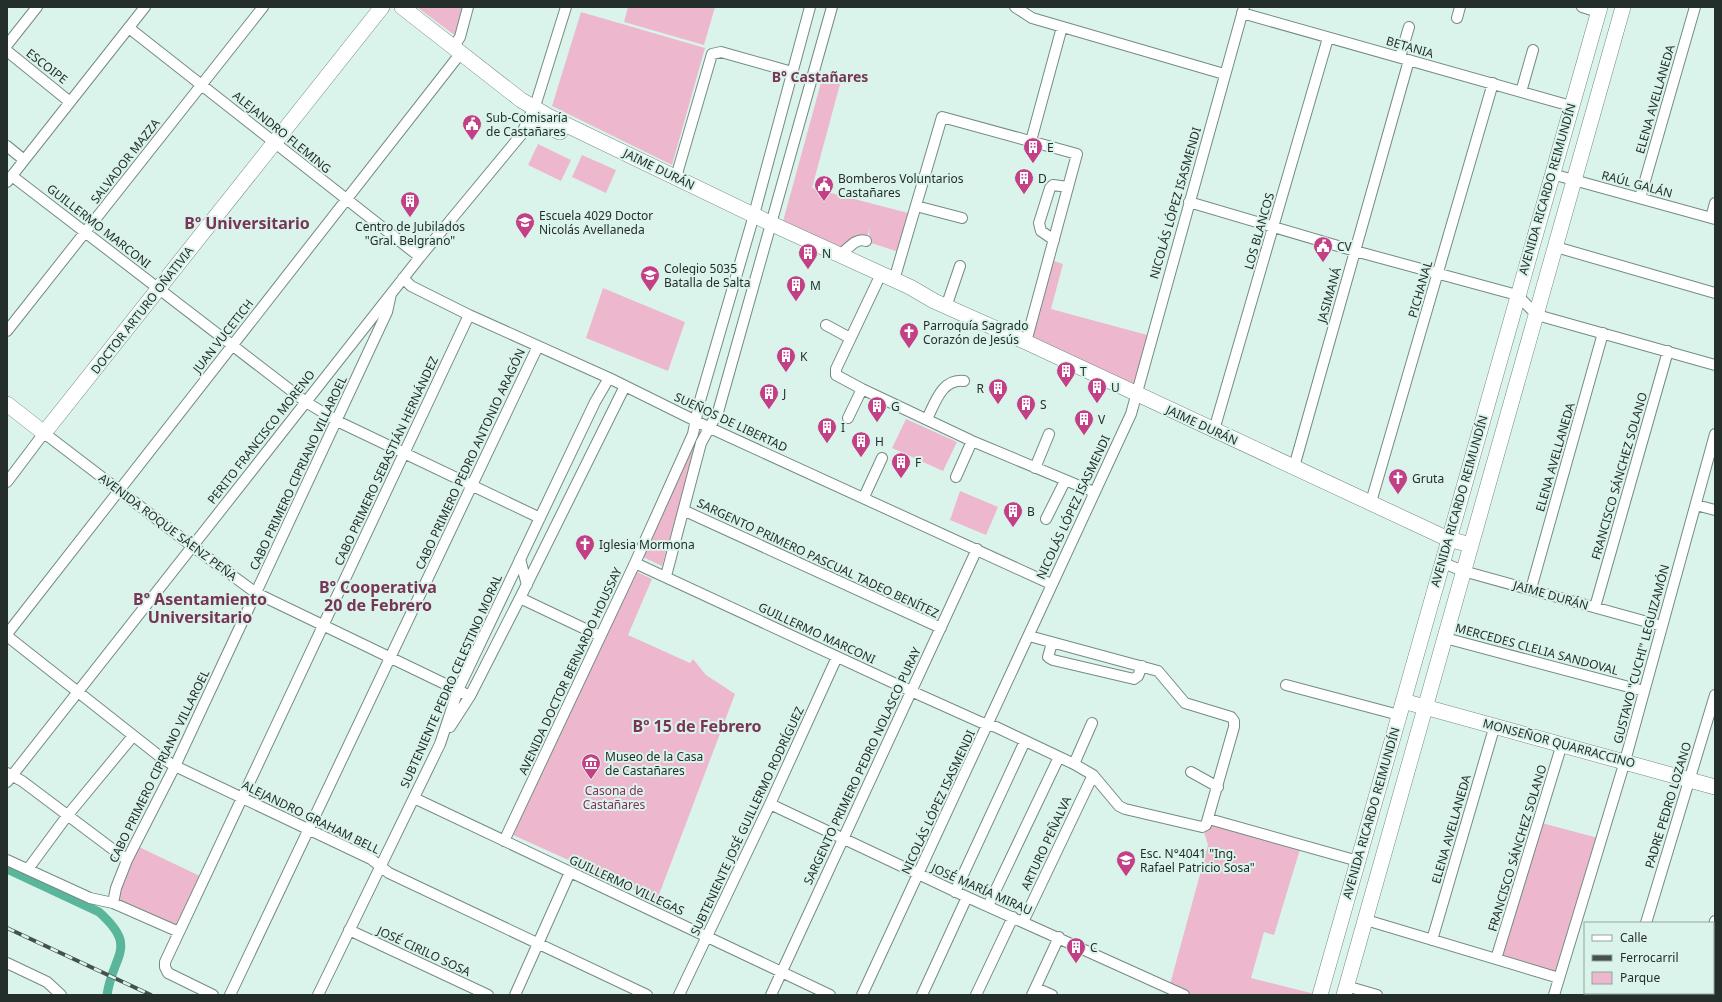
<svg xmlns="http://www.w3.org/2000/svg" width="1722" height="1002" font-family="'Noto Sans',sans-serif">
<style>
.green{fill:#edb8ce}
.lines{fill:none;stroke-linecap:round;stroke-linejoin:round}
.canal{stroke:#59b69b;stroke-width:9}
.street-casing{stroke:#758b83;stroke-width:12}
.secondary-casing{stroke:#758b83;stroke-width:16}
.street{stroke:#fff;stroke-width:10}
.secondary{stroke:#fff;stroke-width:15}
.rail-casing{stroke:#44514c;stroke-width:4}
.rail{stroke:#dbf4eb;stroke-width:2.5;stroke-dasharray:8;stroke-linecap:butt}
.labels{text-anchor:middle;dominant-baseline:central;stroke-width:4;stroke-linejoin:round;paint-order:stroke}
.street-label{font-size:12px;fill:#242e2a;stroke:#dbf4eb}
.poi-label{font-size:12px;fill:#242e2a;stroke:#dbf4eb;text-anchor:start}
.park-label{font-size:12px;fill:#862f5c;stroke:#dbf4eb}
.quarter-label{font-size:14px;font-weight:bold;fill:#783657;stroke:#dbf4eb}
.district-label{font-size:16px;font-weight:bold;fill:#783657;stroke:#dbf4eb}
</style>
<rect width="100%" height="100%" fill="#dbf4eb"/>
<!-- green -->
<path class="green" d="M 417,7 L 466,7 L 457,37 Z
M 628,7 L 715,7 L 704,45 L 624,22 Z
M 581,12 L 705,48 L 672,165 L 552,106 Z
M 822,79 L 840,84 L 812,188 L 912,214 L 902,253 L 868,242 L 870,228 L 866,241 L 840,255 L 782,225 Z
M 538,144 L 571,160 L 561,181 L 528,165 Z
M 582,155 L 616,170 L 606,193 L 572,177 Z
M 1048,259 L 1063,264 L 1051,309 L 1151,336 L 1136,394 L 1028,343 Z
M 603,288 L 685,322 L 668,371 L 586,338 Z
M 906,419 L 957,442 L 943,471 L 892,448 Z
M 691,447 L 694,451 L 662,566 L 641,556 Z
M 960,491 L 998,507 L 986,535 L 950,520 Z
M 637,572 L 652,579 L 628,635 L 690,663 L 693,659 L 706,675 L 735,694 L 657,900 L 513,835 L 609,629 Z
M 1209,819 L 1301,846 L 1274,935 L 1264,932 L 1251,978 L 1319,995 L 1185,995 L 1169,988 L 1208,845 L 1203,829 Z
M 1538,822 L 1602,839 L 1559,978 L 1496,959 Z
M 135,845 L 204,878 L 179,932 L 113,903 Z"/>
<g class="lines">
<!-- canal -->
<path class="canal" d="M 7,869 L 99,912 C 139,948 113,953 107,995"/>
<defs>
<path id="street" d="M 1015,7 L 1032,18 L 1224,74
M 1582,7 L 1598,12
M 1242,13 L 1571,106
M 1457,18 L 1460,7
M 129,28 L 420,257
M 7,45 L 37,7
M 453,48 L 460,37 L 468,7
M 7,51 L 70,102
M 1400,57 L 1409,27
M 1521,92 L 1533,50
M 1031,141 L 1062,27
M 7,146 L 24,160
M 1552,174 L 1715,219
M 12,176 L 306,402 L 337,421 L 540,518
M 676,177 L 712,54 L 721,52 L 792,72
M 7,182 L 145,7
M 1640,198 L 1695,7
M 1189,202 L 1355,251 L 1517,295 L 1537,315 L 1715,365
M 916,206 L 962,218
M 1711,218 L 1715,203
M 1054,240 L 1041,231 L 1039,223 L 1050,188 L 1053,185 L 1068,187
M 1556,247 L 1715,293
M 840,255 C 848,249 856,237 866,241
M 881,274 L 836,369 L 836,375 L 862,389 L 972,441 L 1094,492
M 403,278 L 411,286 L 469,315 L 609,378 L 710,428 L 1051,584
M 894,280 L 942,117 L 1077,154 L 1026,342
M 946,307 L 960,266
M 826,325 L 850,338
M 7,331 L 263,7
M 848,418 L 862,389
M 927,419 C 935,403 942,378 964,381
M 1214,430 L 1328,38
M 1294,467 L 1409,60
M 1035,468 L 1049,434
M 956,477 L 972,441
M 7,482 L 44,433 L 192,546 L 256,593 L 470,696
M 864,497 L 882,458
M 1371,502 L 1493,83
M 1696,505 L 1715,510
M 685,511 L 941,628
M 1046,519 L 1065,481
M 520,559 L 527,585
M 1441,562 L 1463,571 L 1662,626
M 635,563 L 911,691 L 980,722 L 996,727 L 1074,764 L 1093,775 L 1119,806 L 1125,809 L 1202,827 L 1206,825 L 1234,727 L 1234,721 L 1231,717 L 1185,703 L 1158,671 L 1029,636
M 666,576 L 701,443 L 718,412 L 832,7
M 1531,589 L 1603,333
M 520,598 L 600,636
M 1595,607 L 1668,351
M 7,634 L 460,54
M 7,636 L 163,759 L 175,766 L 371,859 L 389,873 L 647,995
M 1445,638 L 1644,691
M 1052,643 L 1048,657 L 1053,660 L 1134,679 L 1138,676 L 1142,666
M 1286,685 L 1399,715
M 450,727 L 470,696 L 520,598 L 625,386
M 1074,764 L 1092,723
M 1191,772 L 1218,787
M 7,773 L 22,781 L 127,860
M 7,782 L 420,257 L 521,135 L 537,100 L 566,7
M 414,798 L 830,995
M 770,804 L 967,897 L 1184,995
M 1209,819 L 1358,861
M 504,841 L 635,563 L 693,434 L 699,404 L 752,222 L 810,7
M 7,860 L 90,898 L 113,903 L 179,932
M 28,869 L 67,816 L 133,736
M 955,892 L 1025,741
M 113,903 L 116,888 L 127,860 L 175,766 L 387,312 L 391,294
M 988,906 L 1059,757
M 1366,920 L 1559,978
M 1023,922 L 1093,775
M 1646,923 L 1715,695
M 1713,928 L 1715,921
M 349,930 L 488,995
M 1432,940 L 1495,725
M 1496,959 L 1562,744
M 7,963 L 47,982 L 61,995
M 1346,986 L 1377,995
M 1036,988 L 1052,995
M 213,995 L 168,973 L 165,967 L 165,962 L 469,315
M 230,995 L 538,346
M 318,995 L 440,744 L 458,690 L 595,402 L 609,378
M 515,995 L 570,872
M 679,995 L 770,804 L 837,657
M 771,995 L 977,549
M 862,995 L 1131,414 L 1244,7
M 922,995 L 967,897
M 976,995 L 1013,917
M 1032,995 L 1059,937
M 1554,995 L 1625,761 L 1715,434
M 1624,995 L 1625,993
M 1694,995 L 1694,993"/>
<path id="secondary" d="M 402,7 L 521,100 L 548,116 L 772,224 L 910,287 L 934,301 L 1026,342 L 1448,539 L 1471,545
M 528,123 L 543,125 L 560,132
M 7,404 L 44,433 L 382,7
M 1403,701 L 1715,787
M 1320,995 L 1600,7
M 1344,995 L 1623,7"/>
</defs>
<!-- street casing -->
<use href="#street" class="street-casing"/>
<!-- secondary casing -->
<use href="#secondary" class="secondary-casing"/>
<!-- street -->
<use href="#street" class="street"/>
<!-- secondary -->
<use href="#secondary" class="secondary"/>
<defs>
<path id="rail" d="M 7,928 L 151,995"/>
</defs>
<!-- rail casing -->
<use href="#rail" class="rail-casing"/>
<!-- rail -->
<use href="#rail" class="rail"/>
</g>
<!-- icons -->
<defs>
<symbol id="civic-pin" viewBox="-11 -11 22 30"><path d="M0 17L-7.5 6A9.5 9.5 0 1 1 7.5 6Z" fill="#c34086" stroke="#dbf4eb"/><path d="M-.6-6.5H3V-4.5H.6V-3L4-1V1h2V6H-6V1h2V-1L-.6-3ZM-1.2 2.5V6h2.4V2.5Z" fill="#fff"/></symbol>
<symbol id="building-pin" viewBox="-11 -11 22 30"><path d="M0 17L-7.5 6A9.5 9.5 0 1 1 7.5 6Z" fill="#c34086" stroke="#dbf4eb"/><path d="M-4-6H4V6H1V3H-1V6H-4ZM-2.5-4.3h1.7v1.8h-1.7ZM.8-4.3h1.7v1.8H.8ZM-2.5-1h1.7V.8h-1.7ZM.8-1h1.7V.8H.8Z" fill="#fff"/></symbol>
<symbol id="school-pin" viewBox="-11 -11 22 30"><path d="M0 17L-7.5 6A9.5 9.5 0 1 1 7.5 6Z" fill="#c34086" stroke="#dbf4eb"/><path d="M0-5L7-2L0 1L-7-2ZM-4 1L0 2.5L4 1V4Q0 6-4 4Z" fill="#fff"/></symbol>
<symbol id="church-pin" viewBox="-11 -11 22 30"><path d="M0 17L-7.5 6A9.5 9.5 0 1 1 7.5 6Z" fill="#c34086" stroke="#dbf4eb"/><path d="M-1.2-6h2.4v3.5h3.3v2.4h-3.3V6h-2.4V-.1h-3.3v-2.4h3.3Z" fill="#fff"/></symbol>
<symbol id="museum-pin" viewBox="-11 -11 22 30"><path d="M0 17L-7.5 6A9.5 9.5 0 1 1 7.5 6Z" fill="#c34086" stroke="#dbf4eb"/><path d="M0-6L6-3V-2H-6V-3ZM-5-1h2V3h-2ZM-1-1h2V3h-2ZM3-1h2V3H3ZM-6 4H6V6H-6Z" fill="#fff"/></symbol>
</defs>
<g fill-rule="evenodd">
<use href="#civic-pin" x="461" y="113" width="22" height="30"/>
<use href="#building-pin" x="1022" y="136" width="22" height="30"/>
<use href="#building-pin" x="1013" y="167" width="22" height="30"/>
<use href="#civic-pin" x="813" y="174" width="22" height="30"/>
<use href="#building-pin" x="399" y="190" width="22" height="30"/>
<use href="#school-pin" x="514" y="211" width="22" height="30"/>
<use href="#civic-pin" x="1312" y="235" width="22" height="30"/>
<use href="#building-pin" x="797" y="242" width="22" height="30"/>
<use href="#school-pin" x="639" y="264" width="22" height="30"/>
<use href="#building-pin" x="785" y="274" width="22" height="30"/>
<use href="#church-pin" x="898" y="321" width="22" height="30"/>
<use href="#building-pin" x="775" y="345" width="22" height="30"/>
<use href="#building-pin" x="1055" y="360" width="22" height="30"/>
<use href="#building-pin" x="1086" y="376" width="22" height="30"/>
<use href="#building-pin" x="987" y="377" width="22" height="30"/>
<use href="#building-pin" x="758" y="382" width="22" height="30"/>
<use href="#building-pin" x="1015" y="393" width="22" height="30"/>
<use href="#building-pin" x="866" y="395" width="22" height="30"/>
<use href="#building-pin" x="1073" y="408" width="22" height="30"/>
<use href="#building-pin" x="816" y="416" width="22" height="30"/>
<use href="#building-pin" x="850" y="430" width="22" height="30"/>
<use href="#building-pin" x="890" y="451" width="22" height="30"/>
<use href="#church-pin" x="1387" y="467" width="22" height="30"/>
<use href="#building-pin" x="1002" y="500" width="22" height="30"/>
<use href="#church-pin" x="574" y="533" width="22" height="30"/>
<use href="#museum-pin" x="580" y="752" width="22" height="30"/>
<use href="#school-pin" x="1115" y="849" width="22" height="30"/>
<use href="#building-pin" x="1065" y="936" width="22" height="30"/>
</g>
<g class="labels">
<!-- street labels -->
<g class="street-label">
<text transform="translate(1410 47) rotate(16)">BETANIA</text>
<text transform="translate(47 66) rotate(38)">ESCOIPE</text>
<text transform="translate(1655 99) rotate(-74)">ELENA AVELLANEDA</text>
<text transform="translate(282 132) rotate(39)">ALEJANDRO FLEMING</text>
<text transform="translate(125 161) rotate(-52)">SALVADOR MAZZA</text>
<text transform="translate(659 169) rotate(26)">JAIME DURÁN</text>
<text transform="translate(1637 184) rotate(15)">RAÚL GALÁN</text>
<text transform="translate(1547 189) rotate(-74)">AVENIDA RICARDO REIMUNDÍN</text>
<text transform="translate(1175 203) rotate(-74)">NICOLÁS LÓPEZ ISASMENDI</text>
<text transform="translate(99 226) rotate(38)">GUILLERMO MARCONI</text>
<text transform="translate(1259 231) rotate(-74)">LOS BLANCOS</text>
<text transform="translate(1420 289) rotate(-74)">PICHANAL</text>
<text transform="translate(1329 295) rotate(-74)">JASIMANÁ</text>
<text transform="translate(142 310) rotate(-52)">DOCTOR ARTURO OÑATIVIA</text>
<text transform="translate(223 336) rotate(-52)">JUAN VUCETICH</text>
<text transform="translate(731 422) rotate(25)">SUEÑOS DE LIBERTAD</text>
<text transform="translate(1202 425) rotate(25)">JAIME DURÁN</text>
<text transform="translate(261 437) rotate(-52)">PERITO FRANCISCO MORENO</text>
<text transform="translate(1555 457) rotate(-74)">ELENA AVELLANEDA</text>
<text transform="translate(470 459) rotate(-65)">CABO PRIMERO PEDRO ANTONIO ARAGÓN</text>
<text transform="translate(386 461) rotate(-65)">CABO PRIMERO SEBASTIÁN HERNÁNDEZ</text>
<text transform="translate(298 473) rotate(-65)">CABO PRIMERO CIPRIANO VILLAROEL</text>
<text transform="translate(1619 476) rotate(-74)">FRANCISCO SÁNCHEZ SOLANO</text>
<text transform="translate(1459 501) rotate(-74)">AVENIDA RICARDO REIMUNDÍN</text>
<text transform="translate(1073 507) rotate(-65)">NICOLÁS LÓPEZ ISASMENDI</text>
<text transform="translate(168 527) rotate(37)">AVENIDA ROQUE SÁENZ PEÑA</text>
<text transform="translate(818 558) rotate(25)">SARGENTO PRIMERO PASCUAL TADEO BENÍTEZ</text>
<text transform="translate(1551 595) rotate(16)">JAIME DURÁN</text>
<text transform="translate(817 633) rotate(25)">GUILLERMO MARCONI</text>
<text transform="translate(1537 649) rotate(15)">MERCEDES CLELIA SANDOVAL</text>
<text transform="translate(1641 654) rotate(-75)">GUSTAVO "CUCHI" LEGUIZAMÓN</text>
<text transform="translate(570 671) rotate(-65)">AVENIDA DOCTOR BERNARDO HOUSSAY</text>
<text transform="translate(451 681) rotate(-66)">SUBTENIENTE PEDRO CELESTINO MORAL</text>
<text transform="translate(1559 743) rotate(15)">MONSEÑOR QUARRACCINO</text>
<text transform="translate(159 766) rotate(-64)">CABO PRIMERO CIPRIANO VILLAROEL</text>
<text transform="translate(862 766) rotate(-65)">SARGENTO PRIMERO PEDRO NOLASCO PURAY</text>
<text transform="translate(938 802) rotate(-65)">NICOLÁS LÓPEZ ISASMENDI</text>
<text transform="translate(1668 805) rotate(-73)">PADRE PEDRO LOZANO</text>
<text transform="translate(1371 813) rotate(-74)">AVENIDA RICARDO REIMUNDÍN</text>
<text transform="translate(311 817) rotate(26)">ALEJANDRO GRAHAM BELL</text>
<text transform="translate(747 821) rotate(-65)">SUBTENIENTE JOSÉ GUILLERMO RODRÍGUEZ</text>
<text transform="translate(1451 829) rotate(-74)">ELENA AVELLANEDA</text>
<text transform="translate(1046 843) rotate(-65)">ARTURO PEÑALVA</text>
<text transform="translate(1517 848) rotate(-73)">FRANCISCO SÁNCHEZ SOLANO</text>
<text transform="translate(627 885) rotate(25)">GUILLERMO VILLEGAS</text>
<text transform="translate(982 889) rotate(24)">JOSÉ MARÍA MIRAU</text>
<text transform="translate(424 951) rotate(25)">JOSÉ CIRILO SOSA</text>
</g>
<!-- poi labels -->
<g class="poi-label">
<text x="486" y="117">Sub-Comisaría<tspan x="486" dy="14">de Castañares</tspan></text>
<text x="1047" y="147">E</text>
<text x="838" y="178">Bomberos Voluntarios<tspan x="838" dy="14">Castañares</tspan></text>
<text x="1038" y="178">D</text>
<text x="539" y="215">Escuela 4029 Doctor<tspan x="539" dy="14">Nicolás Avellaneda</tspan></text>
<text x="410" y="226" text-anchor="middle">Centro de Jubilados<tspan x="410" dy="14">"Gral. Belgrano"</tspan></text>
<text x="1337" y="246">CV</text>
<text x="822" y="253">N</text>
<text x="664" y="268">Colegio 5035<tspan x="664" dy="14">Batalla de Salta</tspan></text>
<text x="810" y="285">M</text>
<text x="923" y="325">Parroquía Sagrado<tspan x="923" dy="14">Corazón de Jesús</tspan></text>
<text x="800" y="356">K</text>
<text x="1080" y="371">T</text>
<text x="1111" y="387">U</text>
<text x="984" y="388" text-anchor="end">R</text>
<text x="783" y="393">J</text>
<text x="1040" y="404">S</text>
<text x="891" y="406">G</text>
<text x="1098" y="419">V</text>
<text x="841" y="427">I</text>
<text x="875" y="441">H</text>
<text x="915" y="462">F</text>
<text x="1412" y="478">Gruta</text>
<text x="1027" y="511">B</text>
<text x="599" y="544">Iglesia Mormona</text>
<text x="605" y="756">Museo de la Casa<tspan x="605" dy="14">de Castañares</tspan></text>
<text x="1140" y="853">Esc. N°4041 "Ing.<tspan x="1140" dy="14">Rafael Patricio Sosa"</tspan></text>
<text x="1090" y="947">C</text>
</g>
<!-- park labels -->
<g class="park-label">
<text x="614" y="790">Casona de<tspan x="614" dy="14">Castañares</tspan></text>
</g>
<!-- quarter labels -->
<g class="quarter-label">
<text x="820" y="76">B° Castañares</text>
</g>
<!-- district labels -->
<g class="district-label">
<text x="247" y="223">Bº Universitario</text>
<text x="378" y="587">Bº Cooperativa<tspan x="378" dy="18">20 de Febrero</tspan></text>
<text x="200" y="599">Bº Asentamiento<tspan x="200" dy="18">Universitario</tspan></text>
<text x="697" y="726">Bº 15 de Febrero</text>
</g>
</g>
<!-- border -->
<rect width="1722" height="1002" fill="none" stroke="#242e2a" stroke-width="16"/>
<!-- legend -->
<rect x="1584" y="922" width="130" height="72" fill="#dbf4eb" stroke="#92a59e"/>
<rect x="1592" y="935" width="20" height="6" fill="#ffffff" stroke="#92a59e"/>
<text x="1620" y="942" font-size="12" fill="#242e2a">Calle</text>
<rect x="1592" y="955" width="20" height="6" fill="#44514c" stroke="#92a59e"/>
<text x="1620" y="962" font-size="12" fill="#242e2a">Ferrocarril</text>
<rect x="1592" y="972" width="20" height="12" fill="#edb8ce" stroke="#92a59e"/>
<text x="1620" y="982" font-size="12" fill="#242e2a">Parque</text>
</svg>
